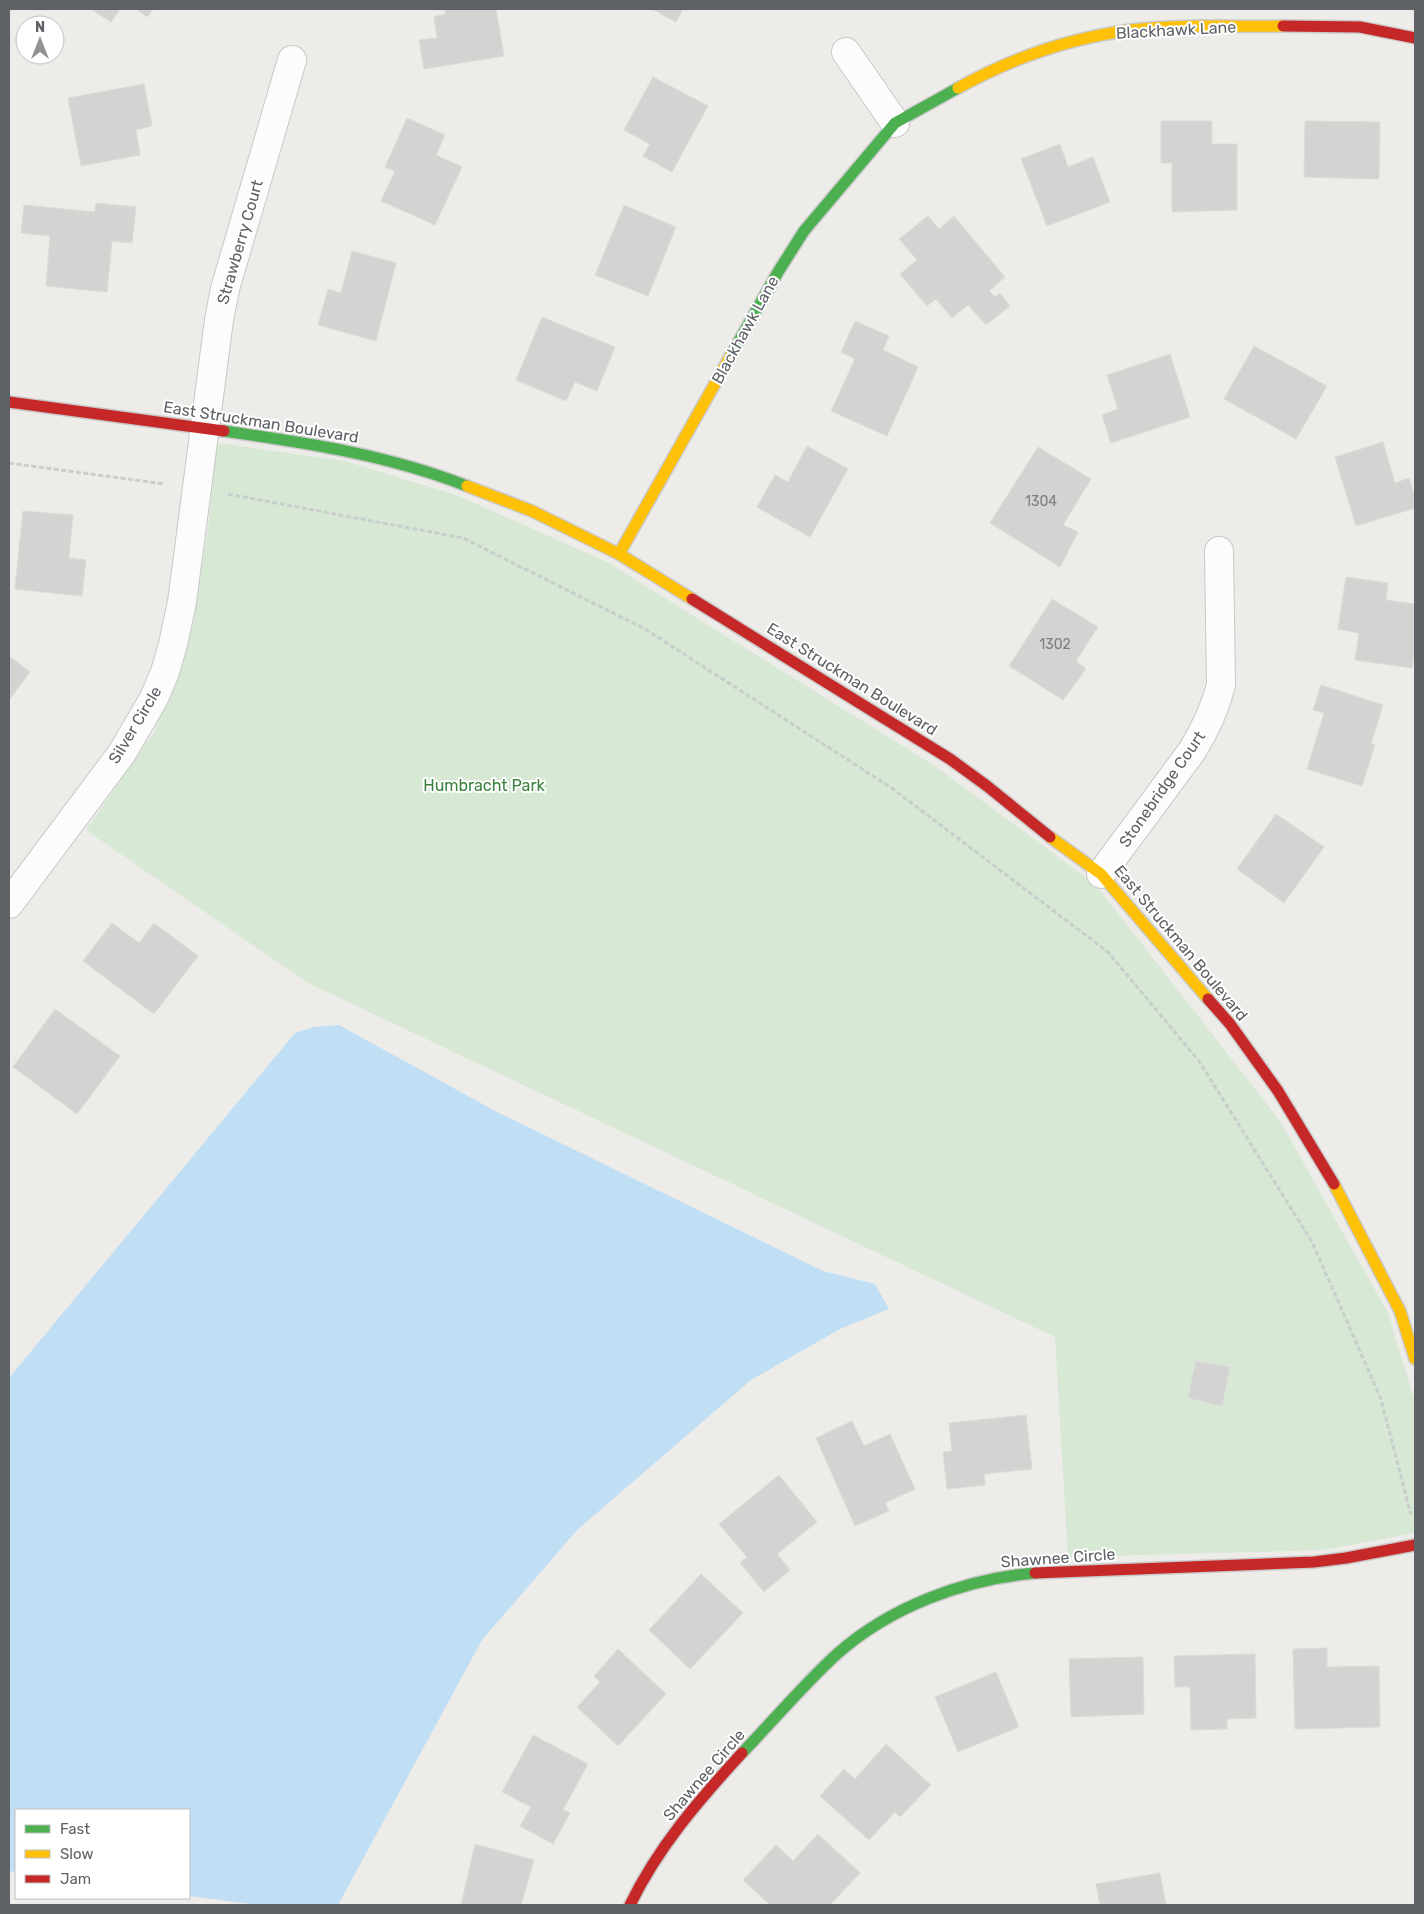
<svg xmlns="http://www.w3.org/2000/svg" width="1424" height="1914" font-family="Rubik,sans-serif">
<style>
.green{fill:#d7e8d5}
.water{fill:#c0def4}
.building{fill:#d4d3d2;stroke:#dcdbd8}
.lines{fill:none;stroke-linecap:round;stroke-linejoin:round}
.street-casing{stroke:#c8c8c8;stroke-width:30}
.fast-casing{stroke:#cacaca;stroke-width:14}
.slow-casing{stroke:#cacaca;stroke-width:14}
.jam-casing{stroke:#cacaca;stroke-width:14}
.path{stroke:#c9cecb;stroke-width:3;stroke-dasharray:5 2.5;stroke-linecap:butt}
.street{stroke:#fcfcfc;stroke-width:28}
.fast{stroke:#4caf50;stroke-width:11}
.slow{stroke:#ffc107;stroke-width:11}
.jam{stroke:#c62828;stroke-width:11}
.labels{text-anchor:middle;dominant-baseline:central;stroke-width:4;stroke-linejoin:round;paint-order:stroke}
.number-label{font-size:14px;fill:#7d8082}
.street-label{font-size:16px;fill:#5e6266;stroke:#fff}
.park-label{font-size:16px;fill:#3b803e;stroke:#fff}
</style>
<rect width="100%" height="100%" fill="#edece9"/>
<!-- green -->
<path class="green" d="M 217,443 L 345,461 L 456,495 L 607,562 L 935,766 L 1095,884 L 1280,1121 L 1388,1313 L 1415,1402 L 1415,1533 L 1324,1550 L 1068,1557 L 1055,1337 L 308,983 L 86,830 L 154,732 L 190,637 L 208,528 Z"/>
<!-- water -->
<path class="water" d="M 339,1025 L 497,1112 L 823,1271 L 875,1284 L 889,1309 L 840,1329 L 751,1380 L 577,1530 L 482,1640 L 338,1905 L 258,1905 L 189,1896 L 189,1810 L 16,1810 L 16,1872 L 9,1871 L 9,1378 L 295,1033 L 314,1027 Z"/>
<!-- building -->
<path class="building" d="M 91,9 L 120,9 L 111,22 Z
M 136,9 L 153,9 L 147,17 Z
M 445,9 L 496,9 L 504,56 L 424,69 L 419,40 L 437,38 L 434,17 L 445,14 Z
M 652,9 L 683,9 L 676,22 Z
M 653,77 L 708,106 L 672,172 L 643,156 L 650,144 L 624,130 Z
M 144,84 L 152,126 L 136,130 L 140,155 L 81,166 L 68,98 Z
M 407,118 L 445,135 L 436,155 L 462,167 L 435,225 L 381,201 L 395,171 L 385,167 Z
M 1161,121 L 1212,121 L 1212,144 L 1237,144 L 1237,210 L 1172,212 L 1172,163 L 1161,163 Z
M 1305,121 L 1380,122 L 1379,179 L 1304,177 Z
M 1060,144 L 1068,167 L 1093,157 L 1110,202 L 1047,226 L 1021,159 Z
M 96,203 L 136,207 L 132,243 L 112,241 L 107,292 L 46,286 L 50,236 L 21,233 L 24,205 L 95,212 Z
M 624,205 L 676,227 L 648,296 L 595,275 Z
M 928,216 L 939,229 L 954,216 L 1005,277 L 989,291 L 995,297 L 1000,293 L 1010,306 L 986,325 L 968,305 L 952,318 L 936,299 L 927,306 L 900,274 L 917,260 L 899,239 Z
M 352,251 L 396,263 L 376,341 L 318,325 L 328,289 L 341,293 Z
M 542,317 L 615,347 L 597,391 L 575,382 L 566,401 L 516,380 Z
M 855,321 L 889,336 L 883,350 L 918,367 L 887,436 L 831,411 L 855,359 L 841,352 Z
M 1254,346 L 1327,386 L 1296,439 L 1224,399 Z
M 1170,354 L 1190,417 L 1111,443 L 1102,415 L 1118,409 L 1107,375 Z
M 1383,442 L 1395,483 L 1409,478 L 1415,497 L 1415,508 L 1356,526 L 1335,457 Z
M 807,446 L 848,469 L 810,537 L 757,507 L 775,475 L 788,482 Z
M 1038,447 L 1091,479 L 1063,525 L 1078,532 L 1060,567 L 990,523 Z
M 23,511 L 73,515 L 69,558 L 86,560 L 82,596 L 15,589 Z
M 1346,577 L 1388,583 L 1386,600 L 1415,604 L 1415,649 L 1412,668 L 1355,660 L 1359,633 L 1338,629 Z
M 1052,599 L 1098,627 L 1076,661 L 1086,669 L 1063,700 L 1009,666 Z
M 9,656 L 30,672 L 9,700 Z
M 1321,685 L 1383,705 L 1371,744 L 1375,745 L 1362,786 L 1307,769 L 1324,713 L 1313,710 Z
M 1276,814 L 1324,847 L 1284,903 L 1237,869 Z
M 112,923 L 139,943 L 154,923 L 198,956 L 154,1014 L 83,961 Z
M 55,1009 L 120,1056 L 77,1114 L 13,1067 Z
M 1196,1361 L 1230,1367 L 1222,1406 L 1188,1398 Z
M 1026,1415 L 1032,1469 L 984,1474 L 985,1485 L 947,1489 L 943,1452 L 952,1451 L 949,1423 Z
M 852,1421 L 864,1446 L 890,1434 L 915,1489 L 885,1503 L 889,1511 L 855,1526 L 816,1438 Z
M 779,1475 L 817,1522 L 777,1554 L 790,1570 L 764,1592 L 740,1563 L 747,1557 L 719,1524 Z
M 701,1574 L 743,1613 L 690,1669 L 649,1630 Z
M 1327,1648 L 1327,1667 L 1379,1666 L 1380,1727 L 1295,1729 L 1293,1649 Z
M 618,1649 L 666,1694 L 618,1746 L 577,1707 L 600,1682 L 594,1676 Z
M 1255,1654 L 1256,1718 L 1227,1719 L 1227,1729 L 1191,1730 L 1190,1687 L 1175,1687 L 1174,1656 Z
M 1143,1657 L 1144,1714 L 1071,1717 L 1069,1659 Z
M 996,1672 L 1019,1727 L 958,1752 L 935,1697 Z
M 533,1735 L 588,1764 L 563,1810 L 570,1813 L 553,1844 L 520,1826 L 531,1807 L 502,1792 Z
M 886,1744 L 931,1785 L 900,1817 L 895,1812 L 869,1840 L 820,1796 L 844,1769 L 855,1779 Z
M 818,1834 L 860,1873 L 830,1905 L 770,1905 L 743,1880 L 776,1845 L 793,1861 Z
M 475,1844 L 534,1860 L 521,1905 L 461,1905 Z
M 1160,1873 L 1166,1905 L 1100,1905 L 1096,1884 Z"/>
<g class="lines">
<defs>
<path id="street" d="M 846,52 L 895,123
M 1101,874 L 1192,751 C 1205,730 1215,709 1221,685 L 1219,551
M 9,904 L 122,753 L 154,698 L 165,672 L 173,644 L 182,602 L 219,320 L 225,289 L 292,60"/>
<path id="fast" d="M 730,357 L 778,272 L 804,231 L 895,123 L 958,88
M 224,431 C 308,443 388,455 467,486
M 742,1753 C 774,1720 803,1685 837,1654 C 890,1607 964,1579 1035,1573"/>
<path id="slow" d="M 958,88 C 1012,58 1070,38 1131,30 C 1181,24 1233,27 1283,26
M 467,486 L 532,511 L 619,554 L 692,599
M 619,554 L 730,357
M 1050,837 L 1101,874 L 1208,999
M 1334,1184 L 1400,1311 L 1415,1359"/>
<path id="jam" d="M 1283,26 L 1360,27 L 1415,38
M 9,402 L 224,431
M 692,599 L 950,759 L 987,786 L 1050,837
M 1208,999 L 1230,1024 L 1278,1091 L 1334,1184
M 1035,1573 L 1314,1562 L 1346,1558 L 1415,1545
M 630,1905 C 658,1847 699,1800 742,1753"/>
</defs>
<!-- street casing -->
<use href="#street" class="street-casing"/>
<!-- fast casing -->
<use href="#fast" class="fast-casing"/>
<!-- slow casing -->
<use href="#slow" class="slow-casing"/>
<!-- jam casing -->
<use href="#jam" class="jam-casing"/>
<!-- path -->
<path class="path" d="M 9,463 L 165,484
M 228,494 L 463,538 L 645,629 L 893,789 L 1108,952 L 1199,1061 L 1312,1242 L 1381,1399 L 1411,1515"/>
<!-- street -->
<use href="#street" class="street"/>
<!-- fast -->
<use href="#fast" class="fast"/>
<!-- slow -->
<use href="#slow" class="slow"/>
<!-- jam -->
<use href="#jam" class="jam"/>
</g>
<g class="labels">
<!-- number labels -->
<g class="number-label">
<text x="1041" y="501">1304</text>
<text x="1055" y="644">1302</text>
</g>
<!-- street labels -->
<g class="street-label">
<text transform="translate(1176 30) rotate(-3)">Blackhawk Lane</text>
<text transform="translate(240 242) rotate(-74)">Strawberry Court</text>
<text transform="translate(745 330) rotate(-61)">Blackhawk Lane</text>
<text transform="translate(261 422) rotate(9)">East Struckman Boulevard</text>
<text transform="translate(852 679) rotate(32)">East Struckman Boulevard</text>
<text transform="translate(135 725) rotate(-59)">Silver Circle</text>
<text transform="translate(1162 789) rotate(-55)">Stonebridge Court</text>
<text transform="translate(1181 943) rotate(50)">East Struckman Boulevard</text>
<text transform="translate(1058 1558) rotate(-4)">Shawnee Circle</text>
<text transform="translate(704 1775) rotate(-49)">Shawnee Circle</text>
</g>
<!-- park labels -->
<g class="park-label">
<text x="484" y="785">Humbracht Park</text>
</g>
</g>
<!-- border -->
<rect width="1424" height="1914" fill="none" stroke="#5e6266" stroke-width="20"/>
<!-- legend -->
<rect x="15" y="1809" width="175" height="90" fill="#ffffff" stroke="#bfc0c2"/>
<rect x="25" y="1825" width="25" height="8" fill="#4caf50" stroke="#bfc0c2"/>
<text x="60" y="1834" font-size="15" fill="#5e6266">Fast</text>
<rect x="25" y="1850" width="25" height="8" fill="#ffc107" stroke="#bfc0c2"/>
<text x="60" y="1859" font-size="15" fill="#5e6266">Slow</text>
<rect x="25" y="1875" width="25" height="8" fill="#c62828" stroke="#bfc0c2"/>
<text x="60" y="1884" font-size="15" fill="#5e6266">Jam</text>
<!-- north arrow -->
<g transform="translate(40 40)"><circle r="24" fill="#ffffff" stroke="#bfc0c2"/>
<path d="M0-4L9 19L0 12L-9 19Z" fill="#909294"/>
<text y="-8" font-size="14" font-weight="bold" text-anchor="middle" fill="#5e6266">N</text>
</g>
</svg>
